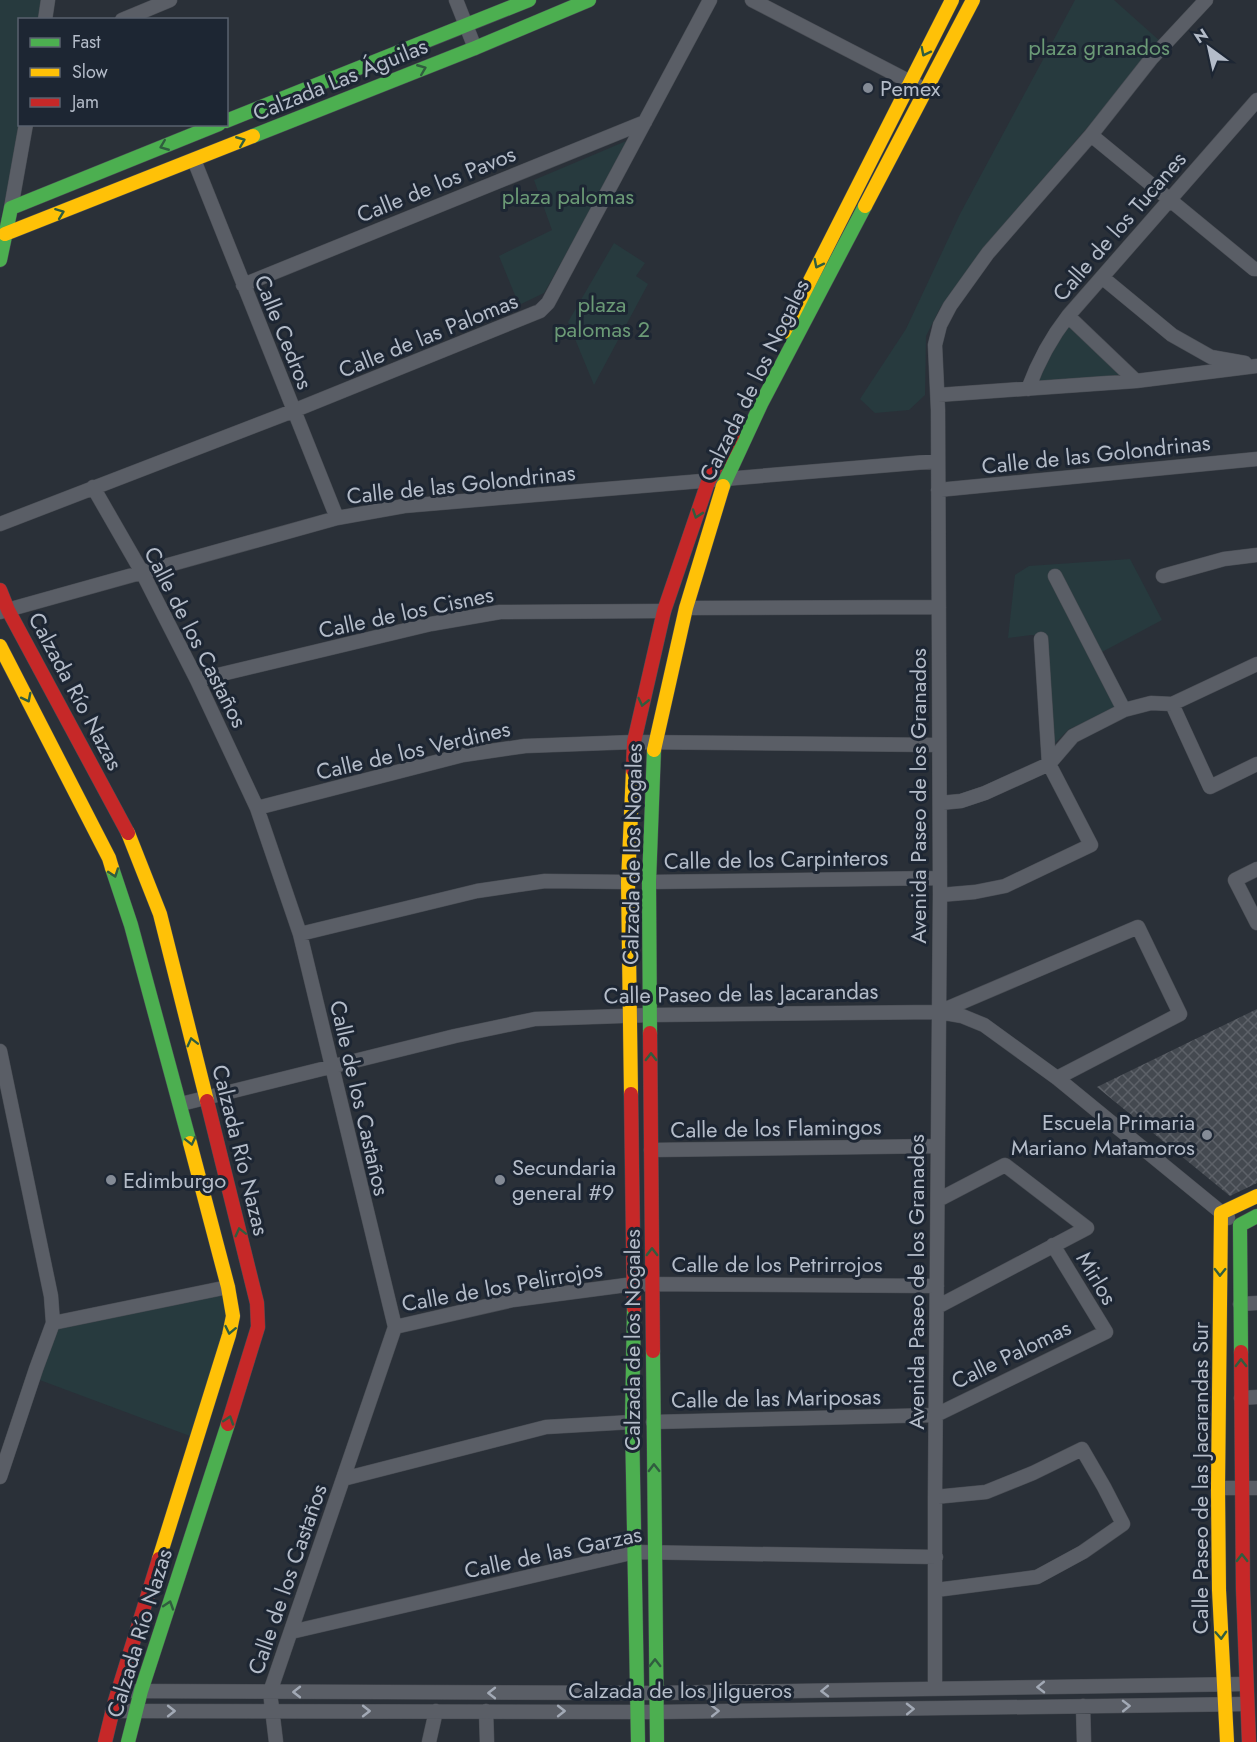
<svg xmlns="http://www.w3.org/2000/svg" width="1257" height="1742" font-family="Jost,sans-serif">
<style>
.green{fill:#273a3e}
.building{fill:url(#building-cross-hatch)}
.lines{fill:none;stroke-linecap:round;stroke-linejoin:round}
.street-casing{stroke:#484c53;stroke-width:15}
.fast-casing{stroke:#484c53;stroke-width:15}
.slow-casing{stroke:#484c53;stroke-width:15}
.jam-casing{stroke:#484c53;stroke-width:15}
.street{stroke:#5a5e66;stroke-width:14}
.fast{stroke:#4caf50;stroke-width:14}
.slow{stroke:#ffc107;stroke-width:14}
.jam{stroke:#c62828;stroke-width:14}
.oneway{stroke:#305d3f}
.oneway2{stroke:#a2a9b5}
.poi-dot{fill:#848b96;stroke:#1d2633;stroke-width:2}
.labels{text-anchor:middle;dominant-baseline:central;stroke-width:6;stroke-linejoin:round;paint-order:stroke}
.park-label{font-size:22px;fill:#6b9a76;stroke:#1d2633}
.street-label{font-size:22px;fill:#b4bcc9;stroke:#1d2633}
.poi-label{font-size:22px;fill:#b4bcc9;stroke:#1d2633;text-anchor:start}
</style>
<defs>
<pattern id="building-cross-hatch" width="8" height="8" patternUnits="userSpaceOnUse" patternTransform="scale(1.5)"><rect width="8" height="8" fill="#444950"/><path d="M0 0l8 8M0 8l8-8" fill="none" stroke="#5d6168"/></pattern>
</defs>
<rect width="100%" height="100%" fill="#2a3038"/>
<!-- green -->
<path class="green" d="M 0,0 L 41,0 L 38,19 L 20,20 L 20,124 L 22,125 L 0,221 Z
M 1075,0 L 1114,0 L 1161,42 L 997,232 L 940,308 L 926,336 L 925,395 L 909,410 L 875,413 L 860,399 L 906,329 L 960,214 Z
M 631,139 L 544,293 L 519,305 L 499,256 L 552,230 L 534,180 Z
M 614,243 L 645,263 L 636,276 L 648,284 L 594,385 L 568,322 Z
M 1068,322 L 1125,378 L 1031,387 Z
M 1130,559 L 1162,620 L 1102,652 L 1129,703 L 1069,729 L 1053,745 L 1046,636 L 1031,635 L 1008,638 L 1015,575 L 1029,566 Z
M 223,1292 L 227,1323 L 190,1436 L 37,1379 L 56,1327 Z"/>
<!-- building -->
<path class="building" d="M 1257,1009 L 1257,1183 L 1230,1196 L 1097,1087 Z"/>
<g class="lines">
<defs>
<path id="street" d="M 456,0 L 475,48
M 752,0 L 918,86
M 45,20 L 48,0
M 122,20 L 170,0
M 1091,135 L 1254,269 L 1257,269
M 194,160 L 337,518
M 11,208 L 26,124
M 1103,278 L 1172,335 L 1211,357 L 1245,363
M 243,285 L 645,122
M 1068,316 L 1136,381
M 1028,389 C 1038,362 1050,339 1068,316 L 1257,100
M 938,395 L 1136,381 L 1257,366
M 93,487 L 143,574 L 197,680 L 257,808 L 300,934 L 395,1327 L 270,1692 L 276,1742
M 938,490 L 1257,459
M 0,524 L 293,411 L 540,311 L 548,303 L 710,0
M 1055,576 L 1124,710
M 1163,576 L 1224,559 L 1257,555
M 686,608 L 939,607
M 0,612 L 337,518 L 404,506 L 938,461
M 197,680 L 431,624 L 500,612 L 664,611
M 1172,704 L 1210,787 L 1257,764
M 940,803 L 961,801 L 985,793 L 1049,764 L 1073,736 L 1124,710 L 1151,703 L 1172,704 L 1257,664
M 257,808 L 463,755 L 525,746 L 634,742 L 939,745
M 1257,869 L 1235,880 L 1257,923
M 649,882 L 940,878
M 940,895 L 975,892 L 1005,886 L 1091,845 L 1049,764 L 1041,639
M 300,934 L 477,891 L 545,881 L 628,882
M 939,1012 L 1138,927 L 1180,1014 L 1057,1078
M 0,1051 L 51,1296 L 53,1323 L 36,1369 L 0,1477
M 181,1104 L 455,1036 L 535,1019 L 651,1015 L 939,1012 L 962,1016 L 984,1025 L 1057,1078 L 1228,1218
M 651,1150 L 938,1146
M 1240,1304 L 1257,1303
M 937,1307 L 1087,1228 L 1005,1165 L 938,1200
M 53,1323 L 228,1287
M 395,1327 L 513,1300 L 634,1284 L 937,1286
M 1241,1398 L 1257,1397
M 653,1422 L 936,1415 L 1106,1332 L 1053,1245
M 343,1479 L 546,1427 L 632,1422
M 1218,1488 L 1257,1488
M 935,1497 L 986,1492 L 1033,1473 L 1082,1449 L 1104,1487 L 1123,1524 L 1083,1552 L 1037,1577 L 936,1590
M 291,1632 L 635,1552 L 936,1557
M 935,1689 L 935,1497 L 940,895 L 938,410 L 935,345 L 940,325 L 950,306 L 988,253 L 1091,135 L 1151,59 L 1206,0
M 118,1691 L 656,1693 L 1246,1684
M 1083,1706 L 1084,1742
M 112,1711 L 656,1712 L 1247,1704
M 486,1711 L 487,1742
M 429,1742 L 436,1711"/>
<path id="fast" d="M 226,121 L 529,0
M 253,136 L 475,48 L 589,0
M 0,260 L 11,208 L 219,124
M 723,486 L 761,404 L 865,206
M 112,868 L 131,925 L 190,1143
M 650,1033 L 649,882 L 654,750
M 634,1308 L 632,1422 L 638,1742
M 653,1351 L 657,1742
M 1241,1352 L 1240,1225 L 1257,1216
M 128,1742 L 141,1691 L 228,1424"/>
<path id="slow" d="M 865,206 L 973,0
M 5,234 L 253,136
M 784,332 L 952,0
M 0,646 L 109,858 L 112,868
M 654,750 L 686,608 L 723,486
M 128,833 L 160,914 L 207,1101
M 631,1094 L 628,882 L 633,770
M 159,1559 L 229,1335 L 233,1316 L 228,1287 L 190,1143
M 1227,1742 L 1219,1590 L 1218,1488 L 1221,1213 L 1257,1196"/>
<path id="jam" d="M 0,590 L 8,610 L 128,833
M 633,770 L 634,742 L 664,611 L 708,482 L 733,434
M 650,1033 L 653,1351
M 631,1094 L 634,1308
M 207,1101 L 257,1303 L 258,1327 L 228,1424
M 1241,1352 L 1243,1589 L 1249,1742
M 105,1742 L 115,1701 L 159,1559"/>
</defs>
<!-- street casing -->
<use href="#street" class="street-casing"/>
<!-- fast casing -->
<use href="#fast" class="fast-casing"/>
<!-- slow casing -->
<use href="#slow" class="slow-casing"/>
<!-- jam casing -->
<use href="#jam" class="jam-casing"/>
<!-- street -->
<use href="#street" class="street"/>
<!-- fast -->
<use href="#fast" class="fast"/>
<!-- slow -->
<use href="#slow" class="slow"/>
<!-- jam -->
<use href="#jam" class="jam"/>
</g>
<!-- one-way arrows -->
<defs><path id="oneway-chevron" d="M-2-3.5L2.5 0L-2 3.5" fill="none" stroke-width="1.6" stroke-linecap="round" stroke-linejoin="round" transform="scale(1.5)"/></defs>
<g class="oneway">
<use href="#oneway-chevron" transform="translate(925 52) rotate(117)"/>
<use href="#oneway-chevron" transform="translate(422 69) rotate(-22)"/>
<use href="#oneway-chevron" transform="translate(241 141) rotate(-22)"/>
<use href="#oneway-chevron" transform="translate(164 146) rotate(158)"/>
<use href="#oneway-chevron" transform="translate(60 213) rotate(-21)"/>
<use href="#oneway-chevron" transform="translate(818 264) rotate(117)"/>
<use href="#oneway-chevron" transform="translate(697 514) rotate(109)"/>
<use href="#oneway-chevron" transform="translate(27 698) rotate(63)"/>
<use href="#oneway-chevron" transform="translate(643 702) rotate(103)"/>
<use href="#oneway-chevron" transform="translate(114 873) rotate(71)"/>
<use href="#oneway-chevron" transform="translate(192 1042) rotate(-104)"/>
<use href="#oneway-chevron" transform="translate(651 1057) rotate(-90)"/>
<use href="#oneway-chevron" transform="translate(191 1141) rotate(76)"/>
<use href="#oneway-chevron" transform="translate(240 1232) rotate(-104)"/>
<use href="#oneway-chevron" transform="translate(652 1252) rotate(-90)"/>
<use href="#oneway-chevron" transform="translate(1220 1272) rotate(91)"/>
<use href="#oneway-chevron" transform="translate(230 1330) rotate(102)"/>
<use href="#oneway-chevron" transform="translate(1241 1363) rotate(-90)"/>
<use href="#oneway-chevron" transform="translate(229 1420) rotate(-72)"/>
<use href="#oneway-chevron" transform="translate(654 1468) rotate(-91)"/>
<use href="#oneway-chevron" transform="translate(1242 1558) rotate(-91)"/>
<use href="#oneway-chevron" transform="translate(169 1605) rotate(-72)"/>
<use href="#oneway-chevron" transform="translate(1221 1635) rotate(87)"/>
<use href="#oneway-chevron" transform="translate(655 1663) rotate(-90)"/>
</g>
<g class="oneway2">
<use href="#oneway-chevron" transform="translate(1041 1687) rotate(179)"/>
<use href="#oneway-chevron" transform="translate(825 1691) rotate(179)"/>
<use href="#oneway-chevron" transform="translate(297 1692) rotate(-180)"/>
<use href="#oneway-chevron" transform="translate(492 1693) rotate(-180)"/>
<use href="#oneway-chevron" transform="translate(1126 1706) rotate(-1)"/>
<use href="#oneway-chevron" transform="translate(910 1709) rotate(-1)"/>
<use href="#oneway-chevron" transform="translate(171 1711)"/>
<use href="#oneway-chevron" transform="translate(366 1711)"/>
<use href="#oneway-chevron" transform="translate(561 1711)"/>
<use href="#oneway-chevron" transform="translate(715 1711) rotate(-1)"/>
</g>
<!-- markers -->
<g class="poi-dot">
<circle cx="868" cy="88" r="6"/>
<circle cx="1207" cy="1135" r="6"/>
<circle cx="111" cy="1180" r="6"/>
<circle cx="500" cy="1180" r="6"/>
</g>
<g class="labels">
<!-- park labels -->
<g class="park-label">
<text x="1099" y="47">plaza granados</text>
<text x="568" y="196">plaza palomas</text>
<text x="602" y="304">plaza<tspan x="602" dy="25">palomas 2</tspan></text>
</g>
<!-- street labels -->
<g class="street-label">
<text transform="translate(340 79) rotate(-22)">Calzada Las Águilas</text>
<text transform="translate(436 184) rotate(-22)">Calle de los Pavos</text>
<text transform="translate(1119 226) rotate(-49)">Calle de los Tucanes</text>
<text transform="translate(284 332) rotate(68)">Calle Cedros</text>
<text transform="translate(428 335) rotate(-22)">Calle de las Palomas</text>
<text transform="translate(754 380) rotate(-64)">Calzada de los Nogales</text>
<text transform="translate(1096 454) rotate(-6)">Calle de las Golondrinas</text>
<text transform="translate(461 484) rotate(-6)">Calle de las Golondrinas</text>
<text transform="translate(406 612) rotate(-12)">Calle de los Cisnes</text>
<text transform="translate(196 637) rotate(63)">Calle de los Castaños</text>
<text transform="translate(76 691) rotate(62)">Calzada Río Nazas</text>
<text transform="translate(413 750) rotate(-13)">Calle de los Verdines</text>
<text transform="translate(918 796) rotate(-90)">Avenida Paseo de los Granados</text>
<text transform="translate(632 854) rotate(-89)">Calzada de los Nogales</text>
<text transform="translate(776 859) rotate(-1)">Calle de los Carpinteros</text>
<text transform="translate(741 993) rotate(-1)">Calle Paseo de las Jacarandas</text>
<text transform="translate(360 1098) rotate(77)">Calle de los Castaños</text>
<text transform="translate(776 1128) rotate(-1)">Calle de los Flamingos</text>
<text transform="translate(241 1150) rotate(76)">Calzada Río Nazas</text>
<text x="777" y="1264">Calle de los Petrirrojos</text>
<text transform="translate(1097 1278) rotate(59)">Mirlos</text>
<text transform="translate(916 1282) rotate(-90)">Avenida Paseo de los Granados</text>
<text transform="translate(502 1286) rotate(-10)">Calle de los Pelirrojos</text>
<text transform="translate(632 1340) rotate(-90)">Calzada de los Nogales</text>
<text transform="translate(1011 1354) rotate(-26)">Calle Palomas</text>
<text transform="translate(776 1398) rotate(-1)">Calle de las Mariposas</text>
<text transform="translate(1200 1478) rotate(-90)">Calle Paseo de las Jacarandas Sur</text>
<text transform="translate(553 1552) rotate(-12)">Calle de las Garzas</text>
<text transform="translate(287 1579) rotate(-71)">Calle de los Castaños</text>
<text transform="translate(139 1633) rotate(-73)">Calzada Río Nazas</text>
<text x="680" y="1690">Calzada de los Jilgueros</text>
</g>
<!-- poi labels -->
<g class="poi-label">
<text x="880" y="88">Pemex</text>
<text x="1195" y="1122" text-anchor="end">Escuela Primaria<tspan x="1195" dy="25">Mariano Matamoros</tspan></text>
<text x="512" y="1167">Secundaria<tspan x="512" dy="25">general #9</tspan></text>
<text x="123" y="1180">Edimburgo</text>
</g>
</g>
<!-- legend -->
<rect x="18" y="18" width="210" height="108" fill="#1d2633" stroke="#59626f" stroke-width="1.5"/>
<rect x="30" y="38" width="30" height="9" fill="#4caf50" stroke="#59626f" stroke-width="1.5"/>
<text x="72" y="48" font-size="18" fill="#b4bcc9">Fast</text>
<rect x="30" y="68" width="30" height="9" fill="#ffc107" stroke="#59626f" stroke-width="1.5"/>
<text x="72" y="78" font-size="18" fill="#b4bcc9">Slow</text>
<rect x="30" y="98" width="30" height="9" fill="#c62828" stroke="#59626f" stroke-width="1.5"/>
<text x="72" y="108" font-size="18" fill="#b4bcc9">Jam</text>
<!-- north arrow -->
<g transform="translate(1209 48) rotate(327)" stroke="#1d2633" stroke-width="4.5" paint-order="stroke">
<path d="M0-4.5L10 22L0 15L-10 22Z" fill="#b4bcc9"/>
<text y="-9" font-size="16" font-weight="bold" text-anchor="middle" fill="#b4bcc9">N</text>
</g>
</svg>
